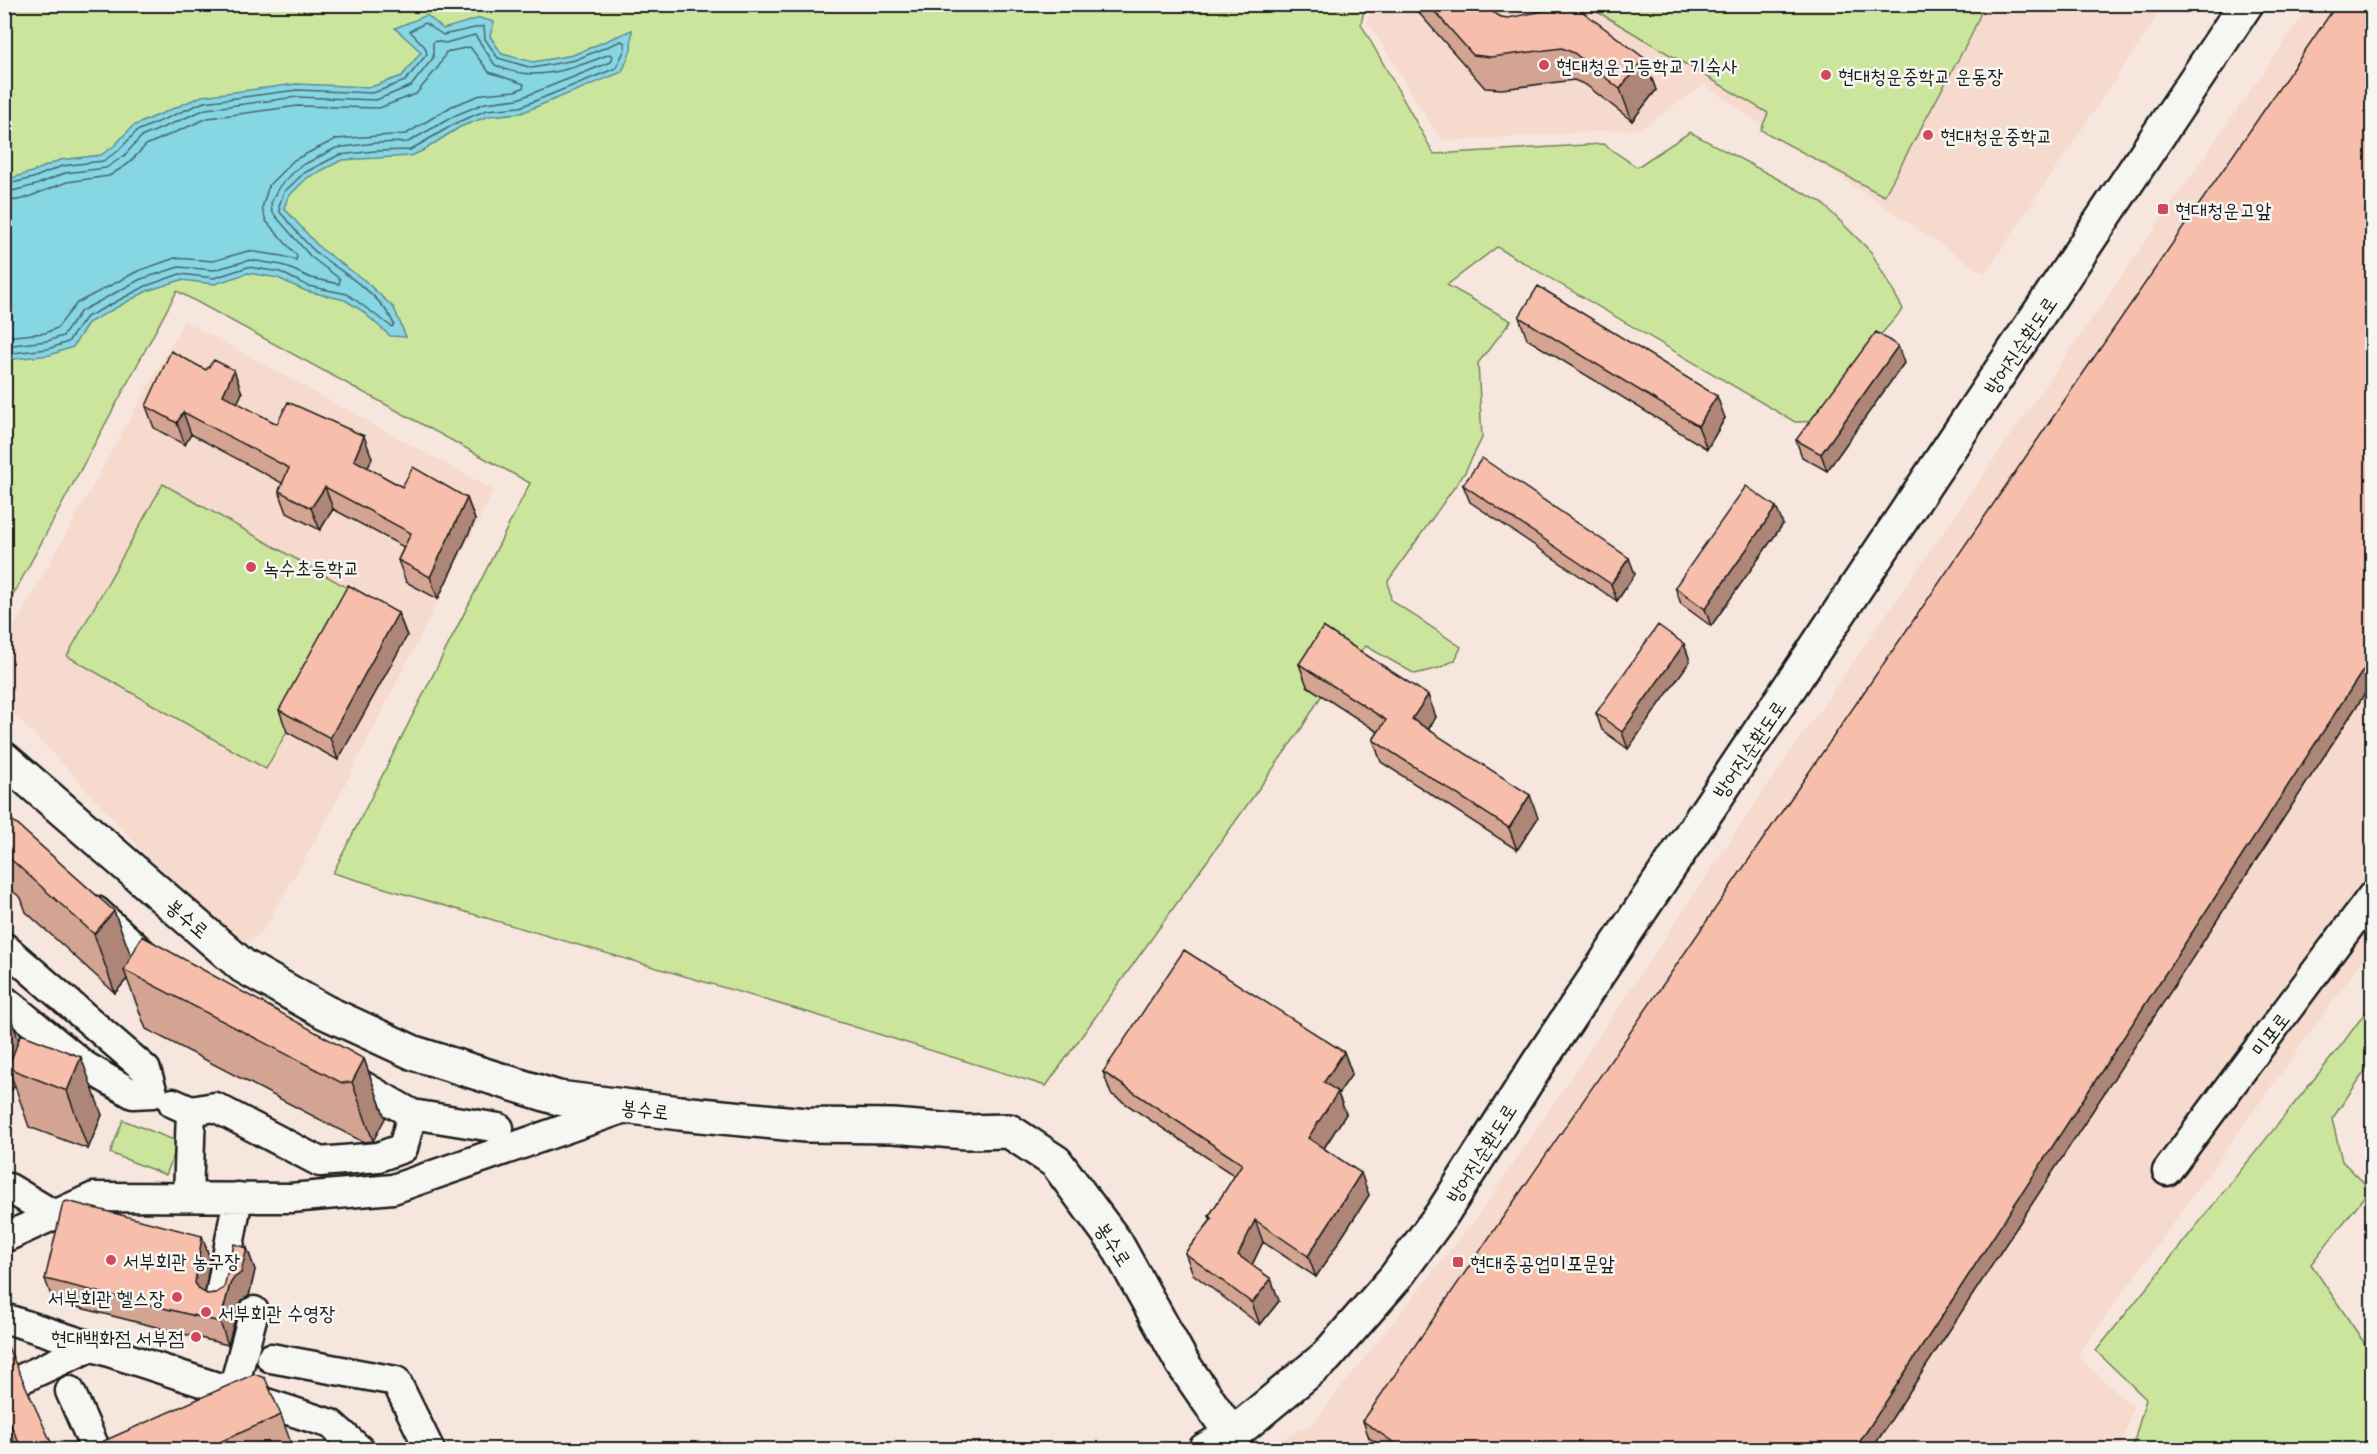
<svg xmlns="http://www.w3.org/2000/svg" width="2377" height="1454" font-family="'Patrick Hand','Poor Story',sans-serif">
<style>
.built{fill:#f6dace}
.green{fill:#cbe69c;stroke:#74815c;stroke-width:1.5}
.water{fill:#87d6e3;stroke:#5c8c93;stroke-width:1.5}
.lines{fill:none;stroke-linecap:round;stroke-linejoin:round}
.shore{stroke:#47666c;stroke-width:1.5}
.minor-casing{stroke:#1c1c1c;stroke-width:33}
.major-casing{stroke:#1c1c1c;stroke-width:38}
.minor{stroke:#f6f6f2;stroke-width:28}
.major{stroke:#f6f6f2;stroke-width:33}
.wall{fill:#d4a493;stroke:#1c1c1c;stroke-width:1.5}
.shaded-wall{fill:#ad8678;stroke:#1c1c1c;stroke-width:1.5}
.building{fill:#f7bfab;stroke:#1c1c1c;stroke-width:1.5}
.poi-dot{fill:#d1495b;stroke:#f6f6f2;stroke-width:2}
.labels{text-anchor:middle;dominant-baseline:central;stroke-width:5;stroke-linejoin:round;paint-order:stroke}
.poi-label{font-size:20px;fill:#1c1c1c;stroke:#f6f6f2;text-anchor:start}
.street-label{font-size:20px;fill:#1c1c1c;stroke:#f6f6f2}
</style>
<rect width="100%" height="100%" fill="#f6e6dd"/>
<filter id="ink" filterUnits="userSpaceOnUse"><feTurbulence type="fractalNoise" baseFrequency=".0167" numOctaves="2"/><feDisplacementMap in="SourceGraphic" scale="12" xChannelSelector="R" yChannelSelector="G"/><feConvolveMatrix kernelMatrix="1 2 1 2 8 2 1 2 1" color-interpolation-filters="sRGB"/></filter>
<g filter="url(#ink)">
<!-- built -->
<path class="built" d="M 1371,4 L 2165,5 L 1985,274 L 1704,85 L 1640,129 L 1442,141 L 1367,21 Z
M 2310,5 L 2372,5 L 2372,947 L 2077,1356 L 2133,1407 L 2121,1449 L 1261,1450 L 1313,1423 L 1481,1212 L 1760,796 Z
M 184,321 L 494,490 L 330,814 L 261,934 L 231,949 L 63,764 L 5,705 L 5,644 Z"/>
<!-- green -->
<path class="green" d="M 5,5 L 1365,5 L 1361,24 L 1434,154 L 1603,144 L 1637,167 L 1690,132 L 1821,202 L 1871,252 L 1903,309 L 1864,354 L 1825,421 L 1795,422 L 1497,247 L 1447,285 L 1511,321 L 1478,363 L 1482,438 L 1465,472 L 1388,581 L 1391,600 L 1461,647 L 1455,660 L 1439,668 L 1415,674 L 1366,646 L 1331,680 L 1301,729 L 1255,794 L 1046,1086 L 810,1013 L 333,873 L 530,483 L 177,291 L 5,610 Z
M 1581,5 L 1984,5 L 1971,36 L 1884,196 L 1761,130 L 1768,113 L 1603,15 Z
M 163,484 L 362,596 L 266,769 L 67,656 Z
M 2372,1003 L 2372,1061 L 2332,1119 L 2342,1161 L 2370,1189 L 2311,1264 L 2369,1350 L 2372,1349 L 2372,1449 L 2132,1449 L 2146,1399 L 2096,1351 L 2343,1043 Z
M 123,1120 L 179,1142 L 166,1175 L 110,1153 Z"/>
<!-- water -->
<path class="water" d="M 427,15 L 443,29 L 480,18 L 494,22 L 490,36 L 502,54 L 533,62 L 573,55 L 632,30 L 631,50 L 622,72 L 521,113 L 489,116 L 460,127 L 422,151 L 411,156 L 342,160 L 307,178 L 288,197 L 284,208 L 320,248 L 364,280 L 394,308 L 406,337 L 390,336 L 361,310 L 345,300 L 306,291 L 278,278 L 248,273 L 215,284 L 181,280 L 147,291 L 88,323 L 73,347 L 50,355 L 5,360 L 5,180 L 32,172 L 60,160 L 101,155 L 114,146 L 133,126 L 202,96 L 296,84 L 371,87 L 402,76 L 421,52 L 395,28 Z"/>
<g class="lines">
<!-- shore -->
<path class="shore" d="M 4,185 L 33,178 L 62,166 L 103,161 L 118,151 L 137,131 L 204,102 L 297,90 L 373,93 L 405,81 L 427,54 L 425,47 L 410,31 L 425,23 L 443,35 L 484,26 L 485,39 L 498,58 L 532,68 L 575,60 L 621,41 L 625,43 L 625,49 L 616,68 L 520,107 L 487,110 L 458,122 L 410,150 L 375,151 L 339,155 L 304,173 L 284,192 L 279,206 L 280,212 C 292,226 304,242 318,254 C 344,274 380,293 394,324 L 392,327 L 347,294 L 308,286 L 280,272 L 248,267 L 214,278 L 180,274 L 146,286 L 85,318 L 68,342 L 48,349 L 4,354
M 4,193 L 36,185 L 65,173 L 106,168 L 124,156 L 141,137 L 206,109 L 297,97 L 376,100 L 411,86 L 433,58 L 433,43 L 435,41 L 445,43 L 475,35 L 495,65 C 533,84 573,69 610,54 L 613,56 L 611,62 L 518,99 L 485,103 L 456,115 L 408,142 L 375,143 L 336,148 L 299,167 L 279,187 L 271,203 L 272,212 L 311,257 L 340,279 L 339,284 L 311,278 L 282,265 L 250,260 L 214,270 L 179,267 L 141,279 L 81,311 L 63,336 L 47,341 L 4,346
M 4,202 L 23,199 L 67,182 L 109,176 L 128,164 L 146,145 L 208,118 L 298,106 L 379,108 L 416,94 L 439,66 L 446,52 L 470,47 L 489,72 L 524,84 L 523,88 L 515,91 L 483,94 L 452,106 L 406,134 L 336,139 L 294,160 L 269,185 L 262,208 L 266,221 L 297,256 L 296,260 L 282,256 L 248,251 L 213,261 L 175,258 L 138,271 L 77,303 L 57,328 L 45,333 L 4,337"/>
<defs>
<path id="minor" d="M 96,911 L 151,961
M 4,947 L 146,1070 L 153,1093 L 133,1094 L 85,1066 L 4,1000
M 344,1075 L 412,1114
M 173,1103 L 191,1111 L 188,1197
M 191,1111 L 215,1107 L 320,1162 L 378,1157 L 403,1148 L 412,1114 L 499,1128
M 2167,1171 L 2372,896
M 9,1188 L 54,1215
M 4,1238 L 94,1197 L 291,1198 L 393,1189 L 628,1107
M 219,1300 L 238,1197
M 4,1318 L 331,1424 L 360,1450
M 271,1358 L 396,1381 L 430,1450
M 4,1387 L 92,1346
M 233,1390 L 254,1311
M 70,1391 L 96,1450"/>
<path id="major" d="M 4,759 L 243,966 L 325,1012 L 414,1053 L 558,1098 L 680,1113 L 806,1125 L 893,1126 L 966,1132 L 1009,1131 L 1056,1162 L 1116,1243 L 1183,1364 L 1232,1435
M 1205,1450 L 1232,1435 L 1326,1357 L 1395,1278 L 1442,1214 L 1537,1065 L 2246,4"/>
</defs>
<!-- minor casing -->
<use href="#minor" class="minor-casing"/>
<!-- major casing -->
<use href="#major" class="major-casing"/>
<!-- minor -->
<use href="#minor" class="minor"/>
<!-- major -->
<use href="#major" class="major"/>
</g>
<!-- wall -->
<path class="wall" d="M 1411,4 L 1486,4 L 1494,13 L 1501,17 L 1644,58 L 1656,90 L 1632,121 L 1586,85 L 1574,80 L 1502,89 L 1485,88 Z
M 2373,4 L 2373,681 L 1872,1449 L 1386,1449 L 1369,1438 L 1363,1421 Z
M 1519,317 L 1725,418 L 1707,449 L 1527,339 Z
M 1904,363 L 1827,471 L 1802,457 L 1796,440 Z
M 242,393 L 237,403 L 277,424 L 372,458 L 368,468 L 402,487 L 467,498 L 475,520 L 438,599 L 406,582 L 398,560 L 404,547 L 333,509 L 320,530 L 287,513 L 279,491 L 282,483 L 191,434 L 185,445 L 154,428 L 146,406 Z
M 1463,485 L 1635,574 L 1617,601 L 1470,502 Z
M 1783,524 L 1711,626 L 1681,604 L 1675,587 Z
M 398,613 L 407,636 L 338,760 L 287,732 L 279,710 Z
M 1684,644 L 1690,661 L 1628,749 L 1602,730 L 1596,713 Z
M 1299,664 L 1436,717 L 1428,730 L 1538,818 L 1517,850 L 1381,762 L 1373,740 L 1378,732 L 1307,686 Z
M 4,813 L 114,911 L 131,957 L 364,1059 L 385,1118 L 373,1141 L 363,1142 L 146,1029 L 127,979 L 115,993 L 26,912 L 21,898 L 10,889 L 6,894 L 4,893 Z
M 4,1008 L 19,1041 L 102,1115 L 88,1149 L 29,1127 L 15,1086 L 7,1095 L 4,1094 Z
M 1344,1052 L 1352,1074 L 1338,1094 L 1346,1114 L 1324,1148 L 1369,1195 L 1316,1277 L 1263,1242 L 1252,1265 L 1271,1279 L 1279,1301 L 1260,1325 L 1193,1274 L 1185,1253 L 1211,1220 L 1209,1216 L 1235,1176 L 1111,1094 L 1103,1072 Z
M 202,1236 L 210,1259 L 205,1293 L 207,1294 L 216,1293 L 224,1288 L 247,1248 L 255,1270 L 249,1296 L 242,1300 L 238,1307 L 228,1345 L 53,1301 L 45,1279 Z
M 4,1349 L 54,1449 L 18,1449 L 4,1420 Z
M 281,1415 L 293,1449 L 86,1449 Z"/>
<!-- shaded-wall -->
<path class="shaded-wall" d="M 1644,58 L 1656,90 L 1632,121 L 1620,89 Z
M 1898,346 L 1904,363 L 1827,471 L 1821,454 Z
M 234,370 L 242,393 L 231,417 L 223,395 Z
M 1717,396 L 1725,418 L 1707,449 L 1698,426 Z
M 183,412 L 191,434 L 185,445 L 177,423 Z
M 364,436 L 372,458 L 362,482 L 354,460 Z
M 325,487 L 333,509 L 320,530 L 311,508 Z
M 467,498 L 475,520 L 438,599 L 430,577 Z
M 1776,507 L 1783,524 L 1711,626 L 1705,609 Z
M 1629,558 L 1635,574 L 1617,601 L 1611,584 Z
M 398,613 L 407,636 L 338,760 L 330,738 Z
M 1684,644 L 1690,661 L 1628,749 L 1622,732 Z
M 2373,655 L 2373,681 L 1872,1449 L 1855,1449 Z
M 1428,695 L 1436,717 L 1420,742 L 1412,719 Z
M 1530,795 L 1538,818 L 1517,850 L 1509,828 Z
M 4,873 L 10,889 L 6,894 L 4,891 Z
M 114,911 L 136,969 L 124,970 L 127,979 L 115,993 L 94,934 Z
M 8,1010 L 29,1069 L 8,1068 L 15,1086 L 7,1095 L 4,1089 L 4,1014 Z
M 1344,1052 L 1352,1074 L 1338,1094 L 1346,1114 L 1316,1160 L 1308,1138 L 1324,1082 Z
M 81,1057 L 102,1115 L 88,1149 L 67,1091 Z
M 364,1059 L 385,1118 L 373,1141 L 352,1082 Z
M 1361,1173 L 1369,1195 L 1316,1277 L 1308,1256 Z
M 1255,1220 L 1263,1242 L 1246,1277 L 1238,1255 Z
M 202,1236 L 210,1259 L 203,1305 L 195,1283 Z
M 247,1248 L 255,1270 L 249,1296 L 242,1300 L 238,1307 L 228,1345 L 220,1322 L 230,1284 Z
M 1271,1279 L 1279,1301 L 1260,1325 L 1252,1303 Z"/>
<!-- building -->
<path class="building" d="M 1428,4 L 1486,4 L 1494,13 L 1501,17 L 1508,18 L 1559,8 L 1579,9 L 1644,58 L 1620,89 L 1574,53 L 1562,48 L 1491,57 L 1473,55 Z
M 2337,4 L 2373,4 L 2373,655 L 1855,1449 L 1403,1449 L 1363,1421 Z
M 1538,286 L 1717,396 L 1698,426 L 1519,317 Z
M 1876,332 L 1898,346 L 1821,454 L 1796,440 Z
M 171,351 L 206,370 L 214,360 L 234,370 L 223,395 L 277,424 L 288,402 L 364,436 L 354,460 L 402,487 L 413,467 L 467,498 L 430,577 L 398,560 L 411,533 L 325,487 L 311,508 L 279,491 L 289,468 L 183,412 L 177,423 L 146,406 Z
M 1482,458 L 1629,558 L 1611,584 L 1463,485 Z
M 1746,486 L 1776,507 L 1705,609 L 1675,587 Z
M 348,585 L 398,613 L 330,738 L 279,710 Z
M 1658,625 L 1684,644 L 1622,732 L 1596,713 Z
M 1323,627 L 1428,695 L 1412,719 L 1530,795 L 1509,828 L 1373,740 L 1386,720 L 1299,664 Z
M 4,813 L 114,911 L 94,934 L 5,854 L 10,848 L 4,843 Z
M 142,936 L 364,1059 L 352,1082 L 342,1083 L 124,970 Z
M 1184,950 L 1344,1052 L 1324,1082 L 1338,1092 L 1308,1138 L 1361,1173 L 1308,1256 L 1255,1220 L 1238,1255 L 1271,1279 L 1252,1303 L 1185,1253 L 1212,1219 L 1209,1216 L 1242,1164 L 1103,1072 Z
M 21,1034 L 81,1057 L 67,1091 L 8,1068 Z
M 67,1201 L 202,1236 L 195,1283 L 200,1290 L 207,1294 L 216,1293 L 224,1288 L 234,1244 L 247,1248 L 241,1273 L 234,1278 L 230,1284 L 220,1322 L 45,1279 L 63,1203 Z
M 8,1347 L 54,1449 L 22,1449 L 4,1411 L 4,1349 Z
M 254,1374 L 265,1378 L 281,1415 L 206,1448 L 204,1442 L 188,1449 L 86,1449 Z"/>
</g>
<!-- markers -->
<g class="poi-dot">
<circle cx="1544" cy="65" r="6"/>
<circle cx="1826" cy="75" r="6"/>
<circle cx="1928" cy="135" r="6"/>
<rect x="2157" y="203" width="12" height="12" rx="3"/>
<circle cx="251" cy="567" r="6"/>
<circle cx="111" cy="1260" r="6"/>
<rect x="1452" y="1256" width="12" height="12" rx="3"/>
<circle cx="177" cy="1297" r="6"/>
<circle cx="206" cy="1312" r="6"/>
<circle cx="196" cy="1337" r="6"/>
</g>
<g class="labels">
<!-- poi labels -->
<g class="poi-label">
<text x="1556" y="65">현대청운고등학교 기숙사</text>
<text x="1838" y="75">현대청운중학교 운동장</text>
<text x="1940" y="135">현대청운중학교</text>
<text x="2175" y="209">현대청운고앞</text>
<text x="263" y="567">녹수초등학교</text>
<text x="123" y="1260">서부회관 농구장</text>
<text x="1470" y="1262">현대중공업미포문앞</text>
<text x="165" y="1297" text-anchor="end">서부회관 헬스장</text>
<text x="218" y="1312">서부회관 수영장</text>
<text x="184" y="1337" text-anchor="end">현대백화점 서부점</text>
</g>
<!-- street labels -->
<g class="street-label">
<text transform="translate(2020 345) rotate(-56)">방어진순환도로</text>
<text transform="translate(1749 749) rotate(-56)">방어진순환도로</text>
<text transform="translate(188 918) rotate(41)">봉수로</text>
<text transform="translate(2270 1034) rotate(-53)">미포로</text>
<text transform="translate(645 1109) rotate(7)">봉수로</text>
<text transform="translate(1481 1153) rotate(-58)">방어진순환도로</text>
<text transform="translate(1114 1244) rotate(57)">봉수로</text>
</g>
</g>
<!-- margin -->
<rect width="2377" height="1454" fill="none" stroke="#f6f6f2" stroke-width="24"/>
<rect x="12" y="12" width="2353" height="1430" fill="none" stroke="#1c1c1c" stroke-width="2" filter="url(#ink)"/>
</svg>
